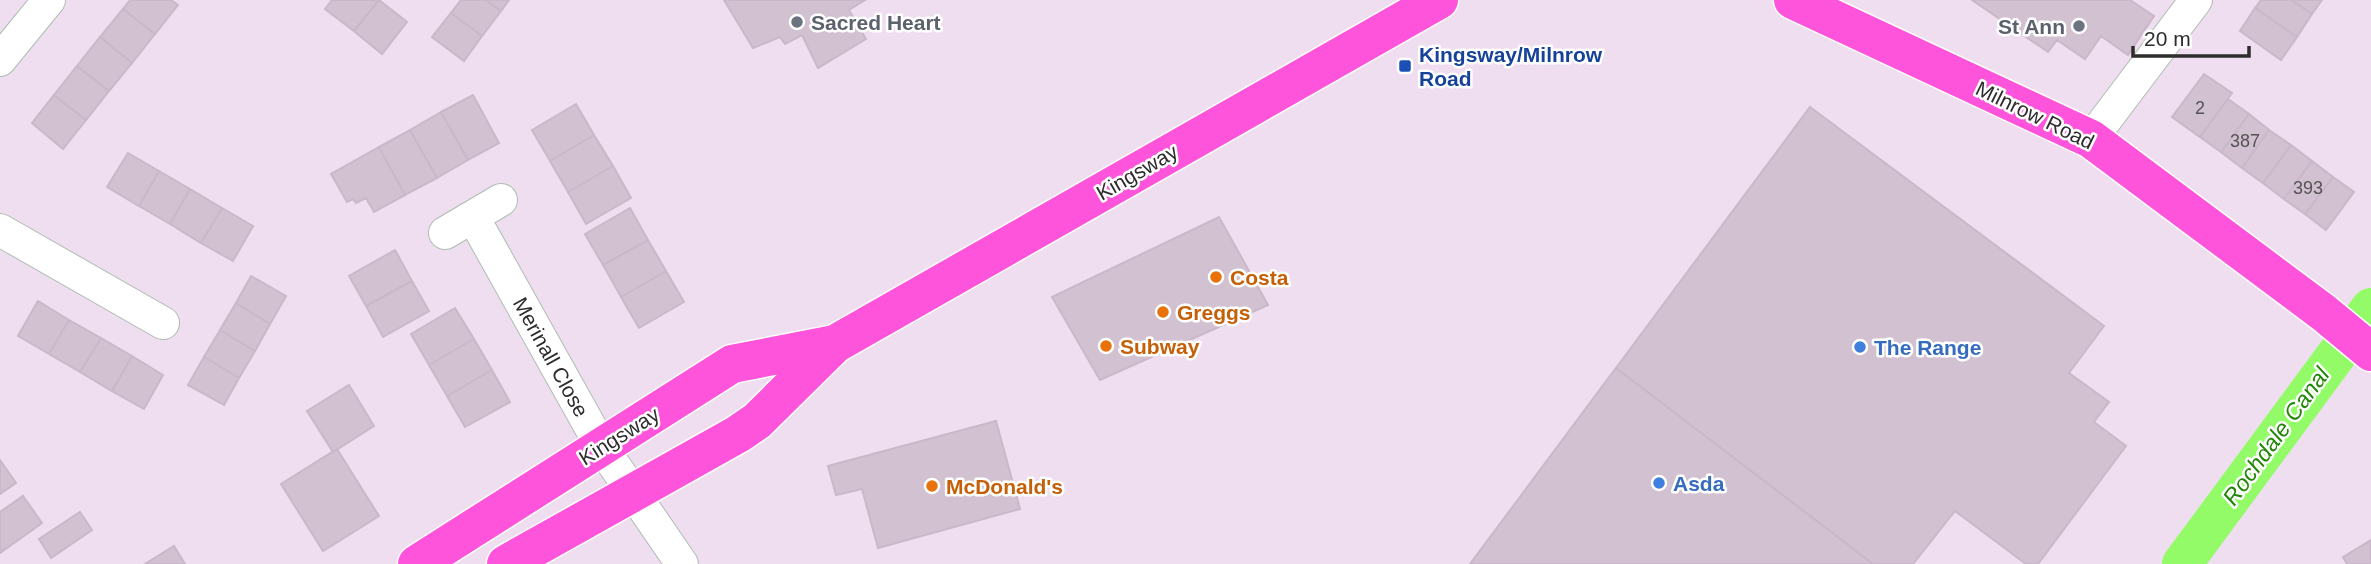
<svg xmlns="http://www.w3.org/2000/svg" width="2371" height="564" font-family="Arial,sans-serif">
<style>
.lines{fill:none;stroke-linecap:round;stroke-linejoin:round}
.canal{stroke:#93fa68;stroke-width:40}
.building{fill:#d2c2d1;stroke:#cbb7ca;stroke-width:2}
.street-casing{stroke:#aebdb2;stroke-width:34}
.primary-casing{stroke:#fff;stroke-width:41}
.street{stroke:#fff;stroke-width:32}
.primary{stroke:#fe54db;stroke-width:38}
.worship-dot{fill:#6b7280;stroke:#fff;stroke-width:2.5}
.transit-dot{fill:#1a4fb4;stroke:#fff;stroke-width:2.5}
.food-dot{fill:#e8710a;stroke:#fff;stroke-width:2.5}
.shop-dot{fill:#3f7fe0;stroke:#fff;stroke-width:2.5}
.labels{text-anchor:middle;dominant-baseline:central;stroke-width:5;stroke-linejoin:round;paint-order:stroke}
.number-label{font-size:18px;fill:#565256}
.worship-label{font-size:21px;font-weight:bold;fill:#5b616d;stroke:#fff;text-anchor:start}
.transit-label{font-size:21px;font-weight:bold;fill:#164399;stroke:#fff;text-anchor:start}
.street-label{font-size:21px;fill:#2d2d2d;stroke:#fff}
.food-label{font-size:21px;font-weight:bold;fill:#c56008;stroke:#fff;text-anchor:start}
.shop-label{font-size:21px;font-weight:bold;fill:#366cbe;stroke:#fff;text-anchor:start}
.water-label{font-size:23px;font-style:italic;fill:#218605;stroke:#fff}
</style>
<rect width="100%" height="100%" fill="#efdeef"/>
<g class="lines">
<!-- canal -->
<path class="canal" d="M 2182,564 L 2371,308"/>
</g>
<!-- building -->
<path class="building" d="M 130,0 L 171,0 L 178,5 L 155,34 L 123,9 Z
M 332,0 L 379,0 L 354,31 L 325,9 Z
M 379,0 L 407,22 L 382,54 L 354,31 Z
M 461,0 L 486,0 L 501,11 L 482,36 L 451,13 Z
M 486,0 L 509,0 L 501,11 Z
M 724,0 L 865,0 L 849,10 L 866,39 L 818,68 L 802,35 L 785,44 L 780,37 L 753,48 Z
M 1972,0 L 2130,0 L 2154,16 L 2128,55 L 2101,36 L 2085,59 L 2057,40 L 2048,52 Z
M 2261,0 L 2291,0 L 2312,14 L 2297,37 L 2255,8 Z
M 2291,0 L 2322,0 L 2312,14 Z
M 2255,8 L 2297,37 L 2281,60 L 2240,31 Z
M 123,9 L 155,34 L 132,63 L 100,37 Z
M 451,13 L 482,36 L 464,61 L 432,37 Z
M 100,37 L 132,63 L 109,91 L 77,66 Z
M 77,66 L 109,91 L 86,120 L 54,95 Z
M 2204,74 L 2232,93 L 2200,137 L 2172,117 Z
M 54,95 L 86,120 L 63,149 L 32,123 Z
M 473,95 L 499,143 L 468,160 L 441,112 Z
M 2228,99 L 2249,114 L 2221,152 L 2200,137 Z
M 576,104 L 594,135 L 550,161 L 532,130 Z
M 1810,107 L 2104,326 L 2069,373 L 2109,402 L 2094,422 L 2126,446 L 2038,564 L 2026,564 L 1955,511 L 1913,564 L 1873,564 L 1616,368 Z
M 441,112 L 468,160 L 437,178 L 410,130 Z
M 2249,114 L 2269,130 L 2242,168 L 2221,152 Z
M 410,130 L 437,178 L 405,195 L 379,147 Z
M 2269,130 L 2291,145 L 2263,183 L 2242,168 Z
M 594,135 L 613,166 L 568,192 L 550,161 Z
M 2291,145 L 2312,161 L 2284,199 L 2263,183 Z
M 379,147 L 405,195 L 374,212 L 366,198 L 356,203 L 353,199 L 347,202 L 331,174 Z
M 128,153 L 159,171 L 139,206 L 107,187 Z
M 2312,161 L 2333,177 L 2305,214 L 2284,199 Z
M 613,166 L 631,198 L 586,224 L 568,192 Z
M 159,171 L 190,189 L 170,224 L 139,206 Z
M 2333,177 L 2354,192 L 2326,230 L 2305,214 Z
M 190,189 L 222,208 L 201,243 L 170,224 Z
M 222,208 L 253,226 L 233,261 L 201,243 Z
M 630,208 L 648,240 L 603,265 L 585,234 Z
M 1219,217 L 1268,305 L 1100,380 L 1052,297 Z
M 648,240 L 666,271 L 621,297 L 603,265 Z
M 395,250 L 412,281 L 366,306 L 349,276 Z
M 666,271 L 684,302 L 639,328 L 621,297 Z
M 251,276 L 286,296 L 270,324 L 236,303 Z
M 412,281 L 429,311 L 383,337 L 366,306 Z
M 38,301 L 69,320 L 49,354 L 18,336 Z
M 236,303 L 270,324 L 255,351 L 220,330 Z
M 455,308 L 474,339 L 429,365 L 411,334 Z
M 69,320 L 101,338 L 80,372 L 49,354 Z
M 220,330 L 255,351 L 239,378 L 204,357 Z
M 101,338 L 132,356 L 112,391 L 80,372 Z
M 474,339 L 492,370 L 447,396 L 429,365 Z
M 132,356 L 163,375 L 144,409 L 112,391 Z
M 204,357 L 239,378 L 224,405 L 188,385 Z
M 1616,368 L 1872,563 L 1871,564 L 1470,564 Z
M 492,370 L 510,402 L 465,427 L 447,396 Z
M 349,385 L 374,426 L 333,452 L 307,411 Z
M 996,421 L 1020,509 L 878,548 L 862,489 L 836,495 L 828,466 Z
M 337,449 L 379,516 L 323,551 L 281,484 Z
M 0,460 L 16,483 L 0,494 Z
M 23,496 L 42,523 L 0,553 L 0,512 Z
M 80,512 L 92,530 L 51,558 L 39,539 Z
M 2371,540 L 2371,564 L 2347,564 L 2343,557 Z
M 174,546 L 185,564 L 145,564 Z"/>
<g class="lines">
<defs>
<path id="street" d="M 0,60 L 49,0
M 2091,139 L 2196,0
M 473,217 L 601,446 L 682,564
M 0,230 L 163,323
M 445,233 L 501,200"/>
<path id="primary" d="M 1793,0 L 2091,139 L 2324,313 L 2371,352
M 417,564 L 732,364 L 835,344
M 506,564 L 738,434 L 757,421 L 835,344 L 1439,0"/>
</defs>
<!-- street casing -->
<use href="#street" class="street-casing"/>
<!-- primary casing -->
<use href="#primary" class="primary-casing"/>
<!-- street -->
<use href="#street" class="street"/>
<!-- primary -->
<use href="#primary" class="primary"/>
</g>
<!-- markers -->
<g class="worship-dot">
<circle cx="797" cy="22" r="7"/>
<circle cx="2079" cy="26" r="7"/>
</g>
<rect class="transit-dot" x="1398" y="59" width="14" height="14" rx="3.5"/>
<g class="food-dot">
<circle cx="1216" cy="277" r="7"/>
<circle cx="1163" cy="312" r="7"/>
<circle cx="1106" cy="346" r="7"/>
<circle cx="932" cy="486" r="7"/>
</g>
<g class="shop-dot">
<circle cx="1860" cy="347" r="7"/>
<circle cx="1659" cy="483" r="7"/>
</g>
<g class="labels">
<!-- number labels -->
<g class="number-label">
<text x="2200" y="108">2</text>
<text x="2245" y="141">387</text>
<text x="2308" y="188">393</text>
</g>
<!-- worship labels -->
<g class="worship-label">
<text x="811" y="22">Sacred Heart</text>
<text x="2065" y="26" text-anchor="end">St Ann</text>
</g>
<!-- transit labels -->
<g class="transit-label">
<text x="1419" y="54">Kingsway/Milnrow<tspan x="1419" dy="24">Road</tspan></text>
</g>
<!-- street labels -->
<g class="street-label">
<text transform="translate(2035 115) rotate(26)">Milnrow Road</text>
<text transform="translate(1137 172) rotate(-30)">Kingsway</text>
<text transform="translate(551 357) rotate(61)">Merinall Close</text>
<text transform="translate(619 436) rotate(-32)">Kingsway</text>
</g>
<!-- food labels -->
<g class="food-label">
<text x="1230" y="277">Costa</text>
<text x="1177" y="312">Greggs</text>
<text x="1120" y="346">Subway</text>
<text x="946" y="486">McDonald's</text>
</g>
<!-- shop labels -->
<g class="shop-label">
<text x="1874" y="347">The Range</text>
<text x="1673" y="483">Asda</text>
</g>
<!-- water labels -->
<g class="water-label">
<text transform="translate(2276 436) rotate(-54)">Rochdale Canal</text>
</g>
</g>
<!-- scale -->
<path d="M2133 46v10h116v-10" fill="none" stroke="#2d2d2d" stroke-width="3.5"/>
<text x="2144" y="46" font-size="21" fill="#2d2d2d" stroke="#ffffff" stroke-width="5" paint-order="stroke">20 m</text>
</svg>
